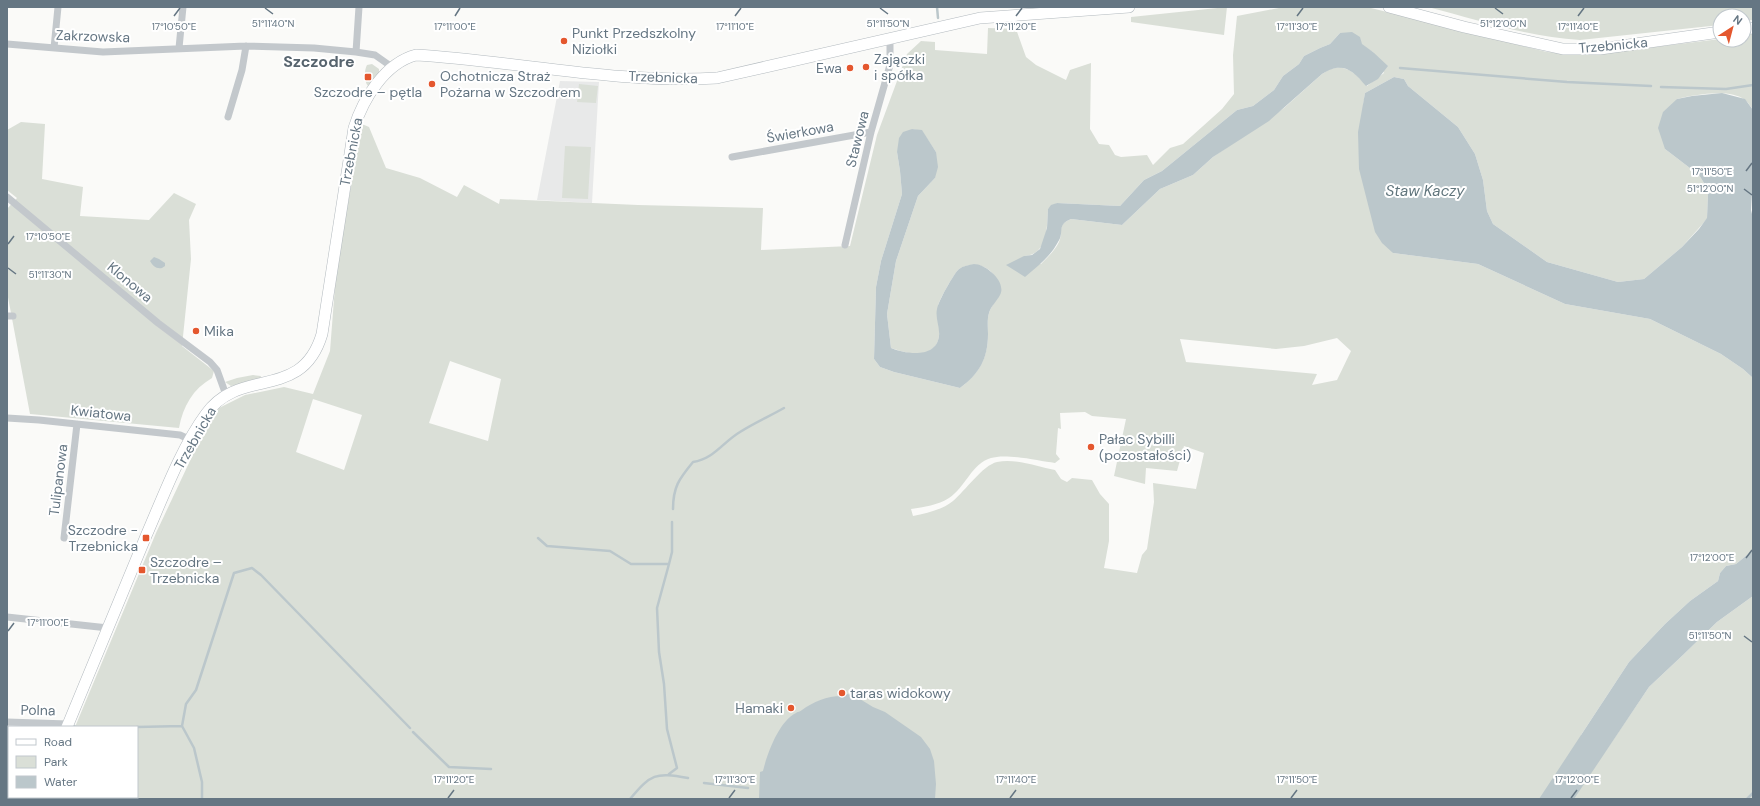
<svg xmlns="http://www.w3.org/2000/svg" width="1760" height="806" font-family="'DM Sans',sans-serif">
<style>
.built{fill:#e8e9e9}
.green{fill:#dadfd7;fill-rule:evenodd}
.water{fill:#bbc7cb}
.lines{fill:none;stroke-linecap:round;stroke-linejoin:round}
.stream{stroke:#bbc7cb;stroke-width:2.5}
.secondary-casing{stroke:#b3babf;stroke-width:12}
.street{stroke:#c3c8cc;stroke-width:7}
.secondary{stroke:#fff;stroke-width:11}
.ticks{fill:none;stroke:#657683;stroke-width:1.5}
.poi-dot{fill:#e4572e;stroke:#fff;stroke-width:1.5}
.labels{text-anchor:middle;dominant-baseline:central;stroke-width:4;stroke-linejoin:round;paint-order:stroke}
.poi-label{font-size:14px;fill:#657683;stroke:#fff;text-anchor:start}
.street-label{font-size:14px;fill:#657683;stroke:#fff}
.water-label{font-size:15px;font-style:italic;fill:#60757c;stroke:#fff}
.quarter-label{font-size:16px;font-weight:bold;fill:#57646e;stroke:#fff}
.ticks-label{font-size:10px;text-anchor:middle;fill:#657683;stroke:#fff;stroke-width:4;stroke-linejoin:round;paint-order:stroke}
</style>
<rect width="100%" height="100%" fill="#fafaf8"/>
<!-- built -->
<path class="built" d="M 560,81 L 599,82 L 592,203 L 537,200 Z
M 7,729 L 9,729 L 9,797 L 26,797 L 26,799 L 7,799 Z"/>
<!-- green -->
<path class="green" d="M 1227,7 L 1224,35 L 1131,22 L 1131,17 Z
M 1284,7 L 1367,7 L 1547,52 L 1589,55 L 1720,39 L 1720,40 L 1744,40 L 1744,35 L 1753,34 L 1753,110 C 1751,107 1748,102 1745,100 C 1730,88 1694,95 1677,99 L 1665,149 L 1699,175 L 1704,183 L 1708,194 L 1707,219 L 1682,247 L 1644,279 L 1618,282 L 1547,262 L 1493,224 L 1487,211 L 1483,180 L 1475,154 L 1458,127 L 1408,86 L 1404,79 L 1394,77 L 1365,93 L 1363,106 L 1393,253 L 1478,264 L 1565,304 L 1650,319 L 1721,354 L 1743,369 L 1753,378 L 1753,550 L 1736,564 L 1726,566 L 1720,573 L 1718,581 L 1690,601 L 1665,624 L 1629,662 L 1581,735 L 1605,752 L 1649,687 L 1683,655 L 1717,622 L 1753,596 L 1753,799 L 44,799 L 45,797 L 137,797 L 137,727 L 75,727 L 156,533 L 197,446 L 219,408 L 245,395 L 284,387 L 313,394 L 330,351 L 338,248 L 340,248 L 362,124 L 369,127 L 386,168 L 420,178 L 457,197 L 464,185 L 499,204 L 500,199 L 638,205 L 763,208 L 761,250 L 850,246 L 877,135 L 907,54 L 921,41 L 935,42 L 935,50 L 987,54 L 988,28 L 1016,29 L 1026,57 L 1036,65 L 1066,80 L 1070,70 L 1091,63 L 1090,129 L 1099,144 L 1109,145 L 1115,155 L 1121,157 L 1147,155 L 1153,165 L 1170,148 L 1183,144 L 1222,109 L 1234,94 L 1233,55 L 1237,16 ZM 1340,33 L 1373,52 L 1384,73 L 1367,86 L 1355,74 L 1349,70 L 1340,67 L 1330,69 L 1322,74 L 1284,108 L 1213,157 L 1193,175 L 1160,189 L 1122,225 L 1071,219 C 1056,225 1064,231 1059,242 C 1055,250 1048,257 1041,264 L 1024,256 C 1048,255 1047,227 1048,209 L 1057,203 L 1120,206 L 1144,180 L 1162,171 L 1237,110 L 1253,106 L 1274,90 L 1283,76 L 1299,64 L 1304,56 L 1320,48 L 1330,44 ZM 912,129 L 922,131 L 936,152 L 935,178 L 918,196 L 896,261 L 887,314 L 891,348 C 904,352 920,358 932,349 C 945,340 936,319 938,306 C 939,300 955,272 959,269 C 964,266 971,264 977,265 C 985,266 992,271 996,278 C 1007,296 994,297 989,313 C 987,319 988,328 988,334 C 988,358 979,374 960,388 L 894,372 L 880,367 L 874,359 L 876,287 L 881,261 L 902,194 L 900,171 L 897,152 ZM 1337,338 L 1351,351 L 1337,380 L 1312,385 L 1317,374 L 1186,362 L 1180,339 L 1276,349 L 1304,346 ZM 450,361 L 501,379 L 488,441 L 429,423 ZM 313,399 L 362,415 L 344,470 L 296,452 ZM 1085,412 L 1092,416 L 1126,419 L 1114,476 L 1145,484 L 1146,468 L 1177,471 L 1184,446 L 1204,453 L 1196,489 L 1153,483 L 1154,502 L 1147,549 L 1142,555 L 1137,573 L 1104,568 L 1109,541 L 1109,504 L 1100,494 L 1092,480 L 1072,478 L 1067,482 L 1061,479 L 1055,470 C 1037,467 1016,458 997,462 C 983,465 965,491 953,501 C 942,510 927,513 913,516 L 911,509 C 924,507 938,505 949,498 C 965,488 972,463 991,458 C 1006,453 1038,461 1055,463 L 1060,459 L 1056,454 L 1058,428 L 1061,429 L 1060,413 Z
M 1428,7 L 1753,7 L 1753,20 L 1744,21 L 1744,16 L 1720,16 L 1720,25 L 1580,40 C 1528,37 1478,20 1428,7 Z
M 372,64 L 379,69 L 379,73 L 368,86 C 364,82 364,70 367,65 Z
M 579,84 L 598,86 L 596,103 L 577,102 Z
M 21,122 L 45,124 L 42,179 L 83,187 L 80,216 L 149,220 L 174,193 L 196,204 L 189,220 L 191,259 L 182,346 L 214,371 L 212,378 C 193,389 183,406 179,428 L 30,414 L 7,292 L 7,209 L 17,198 L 7,190 L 7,130 Z
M 565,146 L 591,147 L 588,199 L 562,198 Z
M 253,375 L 261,376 L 260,379 L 231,386 L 225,382 L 237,378 Z"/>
<!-- water -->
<path class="water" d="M 1352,32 L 1360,37 L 1362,44 L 1373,52 L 1388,66 L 1378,79 L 1366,86 C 1352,70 1343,61 1322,74 L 1269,121 L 1213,157 L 1193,175 L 1160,189 L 1122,225 L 1071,219 C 1056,225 1065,232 1058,242 C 1050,257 1038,266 1025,277 L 1006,265 L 1024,256 L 1032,255 L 1040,249 L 1047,228 L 1048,209 L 1051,205 L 1057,203 L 1120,206 L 1144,180 L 1162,171 L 1237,110 L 1253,106 L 1274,90 L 1283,76 L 1299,64 L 1304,56 L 1320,48 L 1330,44 L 1340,33 Z
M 1394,77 L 1404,79 L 1408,86 L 1458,127 L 1475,154 L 1483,180 L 1487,211 L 1493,224 L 1547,262 L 1618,282 L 1644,279 L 1682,247 L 1699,229 L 1707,218 L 1708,194 L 1704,183 L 1699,175 L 1665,149 L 1658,128 L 1663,112 L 1677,99 L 1692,96 L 1722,93 L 1745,99 L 1753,110 L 1753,176 L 1751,210 L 1753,218 L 1753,378 L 1743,369 L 1721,354 L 1650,319 L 1565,304 L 1478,264 L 1393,253 L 1382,243 L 1375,232 L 1359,169 L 1358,132 L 1365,93 Z
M 912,129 L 922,130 L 936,152 L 938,167 L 935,178 L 918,196 L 896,261 L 887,314 L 891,348 C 906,354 936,359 939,336 C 940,327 935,318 937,309 C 938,302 954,273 959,269 C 963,266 969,265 974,264 C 986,264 1007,282 1000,295 C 997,301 991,306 989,313 C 987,319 988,328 988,334 C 988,359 979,374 960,388 L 894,372 L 880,367 L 874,359 L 876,287 L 881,261 L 902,194 L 900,171 L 897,152 L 899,138 L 903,132 Z
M 154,257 L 159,259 L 165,263 L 165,266 L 162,268 C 156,269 153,266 150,261 Z
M 1753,550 L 1753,596 L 1717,622 L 1683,655 L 1649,687 L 1574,799 L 1539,799 L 1629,662 L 1665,624 L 1690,601 L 1718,581 L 1720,573 L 1726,566 L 1736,564 Z
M 847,694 L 855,696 L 873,707 L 885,712 L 921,737 L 930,749 L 934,761 L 936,784 L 935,799 L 759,799 L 760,772 L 763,771 C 767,754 779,721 796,713 C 801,710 796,714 802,710 C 814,701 829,695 845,696 Z"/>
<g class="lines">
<!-- stream -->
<path class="stream" d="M 937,7 L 938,18
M 1400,68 L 1567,82 L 1651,86
M 1661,87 L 1726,89 L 1753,85
M 673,509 C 673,487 679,479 693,462 C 714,459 723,442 740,432 C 754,423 770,416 784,408
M 538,538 L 547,546 L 610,551 L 631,564 L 669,564 L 657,608 L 659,652 L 664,684 L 667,729 L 677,768 L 669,774
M 669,564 L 672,552 L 672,522
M 74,726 L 76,727
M 137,727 L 182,726
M 413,732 L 449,767 L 491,769
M 704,783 L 748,788
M 202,799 L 202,782 L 194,748 L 182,726 L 186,704 L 196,690 L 234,573 L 252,568 L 261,575 L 410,728
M 630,799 C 651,774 655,772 688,778
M 1747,799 L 1753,793"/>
<defs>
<path id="secondary" d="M 1389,7 L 1464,27 L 1563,49 L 1600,49 L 1720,32
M 1744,29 L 1753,28
M 67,727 C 93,663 120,600 146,536 C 163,497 181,448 206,414 C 240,366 302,402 322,334 L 354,128 C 363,99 385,63 416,55 C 517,61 616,84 717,78 L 980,18 L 1129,7
M 37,799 L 38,797"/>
</defs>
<!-- secondary casing -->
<use href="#secondary" class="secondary-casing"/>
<!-- street -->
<path class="street" d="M 7,44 L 103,52 L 246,46 L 314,48 L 356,52 L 375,55 L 392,67
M 54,48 L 58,7
M 179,48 L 183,7
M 356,52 L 359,7
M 228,117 L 242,70 L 246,46
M 732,157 L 871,132
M 7,197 L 158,323 L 210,362 L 217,370 L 226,395
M 845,245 L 871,132 L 890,65 L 890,39
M 7,316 L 13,316
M 7,418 L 39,420 L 180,435 L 191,440
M 64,538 L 77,424
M 7,617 L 108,628
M 7,722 L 68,724"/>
<!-- secondary -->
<use href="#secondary" class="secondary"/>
</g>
<!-- ticks -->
<path class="ticks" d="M 265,8 L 273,14M 880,8 L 888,14M 1495,8 L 1503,14M 174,16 L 180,8M 455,16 L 460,8M 735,16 L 741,8M 1016,16 L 1022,8M 1297,16 L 1303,8M 1578,16 L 1584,8M 1746,171 L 1752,163M 1744,189 L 1752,195M 8,244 L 14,236M 8,268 L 16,274M 1746,558 L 1752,550M 8,631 L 14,623M 1744,636 L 1752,642M 448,798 L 454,790M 729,798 L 735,790M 1010,798 L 1016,790M 1291,798 L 1297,790M 1571,798 L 1577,790"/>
<!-- markers -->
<g class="poi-dot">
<circle cx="564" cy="41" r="4"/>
<circle cx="866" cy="67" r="4"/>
<circle cx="850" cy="68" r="4"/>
<rect x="364" y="73" width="8" height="8" rx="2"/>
<circle cx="432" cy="84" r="4"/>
<circle cx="196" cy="331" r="4"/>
<circle cx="1091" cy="447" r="4"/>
<rect x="142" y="534" width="8" height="8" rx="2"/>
<rect x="138" y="566" width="8" height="8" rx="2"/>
<circle cx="842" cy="693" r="4"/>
<circle cx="791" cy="708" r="4"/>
</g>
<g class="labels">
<!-- poi labels -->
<g class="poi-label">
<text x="572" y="33">Punkt Przedszkolny<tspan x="572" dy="16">Niziołki</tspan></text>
<text x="874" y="59">Zajączki<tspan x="874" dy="16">i spółka</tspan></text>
<text x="842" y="68" text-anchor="end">Ewa</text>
<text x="440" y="76">Ochotnicza Straż<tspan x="440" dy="16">Pożarna w Szczodrem</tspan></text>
<text x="368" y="92" text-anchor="middle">Szczodre – pętla</text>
<text x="204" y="331">Mika</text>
<text x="1099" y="439">Pałac Sybilli<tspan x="1099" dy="16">(pozostałości)</tspan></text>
<text x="138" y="530" text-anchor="end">Szczodre -<tspan x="138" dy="16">Trzebnicka</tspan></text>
<text x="150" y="562">Szczodre –<tspan x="150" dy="16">Trzebnicka</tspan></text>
<text x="850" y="693">taras widokowy</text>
<text x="783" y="708" text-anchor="end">Hamaki</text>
</g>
<!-- street labels -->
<g class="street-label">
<text transform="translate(93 36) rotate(2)">Zakrzowska</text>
<text transform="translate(1613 45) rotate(-5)">Trzebnicka</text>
<text transform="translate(663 77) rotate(2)">Trzebnicka</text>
<text transform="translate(800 132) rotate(-10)">Świerkowa</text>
<text transform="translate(857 139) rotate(-76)">Stawowa</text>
<text transform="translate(351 152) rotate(-79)">Trzebnicka</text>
<text transform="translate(130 282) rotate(40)">Klonowa</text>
<text transform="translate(101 413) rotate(6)">Kwiatowa</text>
<text transform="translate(195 438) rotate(-60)">Trzebnicka</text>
<text transform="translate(58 480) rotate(-83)">Tulipanowa</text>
<text transform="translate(38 710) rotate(1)">Polna</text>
</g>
<!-- water labels -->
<g class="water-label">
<text x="1425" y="191">Staw Kaczy</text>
</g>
<!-- quarter labels -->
<g class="quarter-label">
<text x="319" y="61">Szczodre</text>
</g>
</g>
<g class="ticks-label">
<text x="1503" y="27">51°12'00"N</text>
<text x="273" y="27">51°11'40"N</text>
<text x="888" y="27">51°11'50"N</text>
<text x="455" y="30">17°11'00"E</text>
<text x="735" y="30">17°11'10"E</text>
<text x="1016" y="30">17°11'20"E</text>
<text x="1297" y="30">17°11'30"E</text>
<text x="1578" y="30">17°11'40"E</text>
<text x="174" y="30">17°10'50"E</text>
<text x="1712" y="175">17°11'50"E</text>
<text x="1710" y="192">51°12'00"N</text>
<text x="48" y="240">17°10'50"E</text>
<text x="50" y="278">51°11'30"N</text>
<text x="1712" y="561">17°12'00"E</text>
<text x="48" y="626">17°11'00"E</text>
<text x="1710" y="639">51°11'50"N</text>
<text x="454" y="783">17°11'20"E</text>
<text x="735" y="783">17°11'30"E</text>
<text x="1016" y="783">17°11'40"E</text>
<text x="1297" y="783">17°11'50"E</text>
<text x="1577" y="783">17°12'00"E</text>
</g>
<!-- border -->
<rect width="1760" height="806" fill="none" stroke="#657683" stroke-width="16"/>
<!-- legend -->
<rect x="8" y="726" width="130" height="72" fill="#ffffff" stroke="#c1c8cd"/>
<rect x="16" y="739" width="20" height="6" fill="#ffffff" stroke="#c1c8cd"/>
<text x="44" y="746" font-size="12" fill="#657683">Road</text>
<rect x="16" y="756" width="20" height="12" fill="#dadfd7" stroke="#c1c8cd"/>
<text x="44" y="766" font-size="12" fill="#657683">Park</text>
<rect x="16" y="776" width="20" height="12" fill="#bbc7cb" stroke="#c1c8cd"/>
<text x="44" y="786" font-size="12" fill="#657683">Water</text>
<!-- north arrow -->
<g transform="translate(1732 28) rotate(36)"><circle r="19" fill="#ffffff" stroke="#c1c8cd"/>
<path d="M0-3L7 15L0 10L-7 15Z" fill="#e4572e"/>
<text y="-6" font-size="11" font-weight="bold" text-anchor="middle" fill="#657683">N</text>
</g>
</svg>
